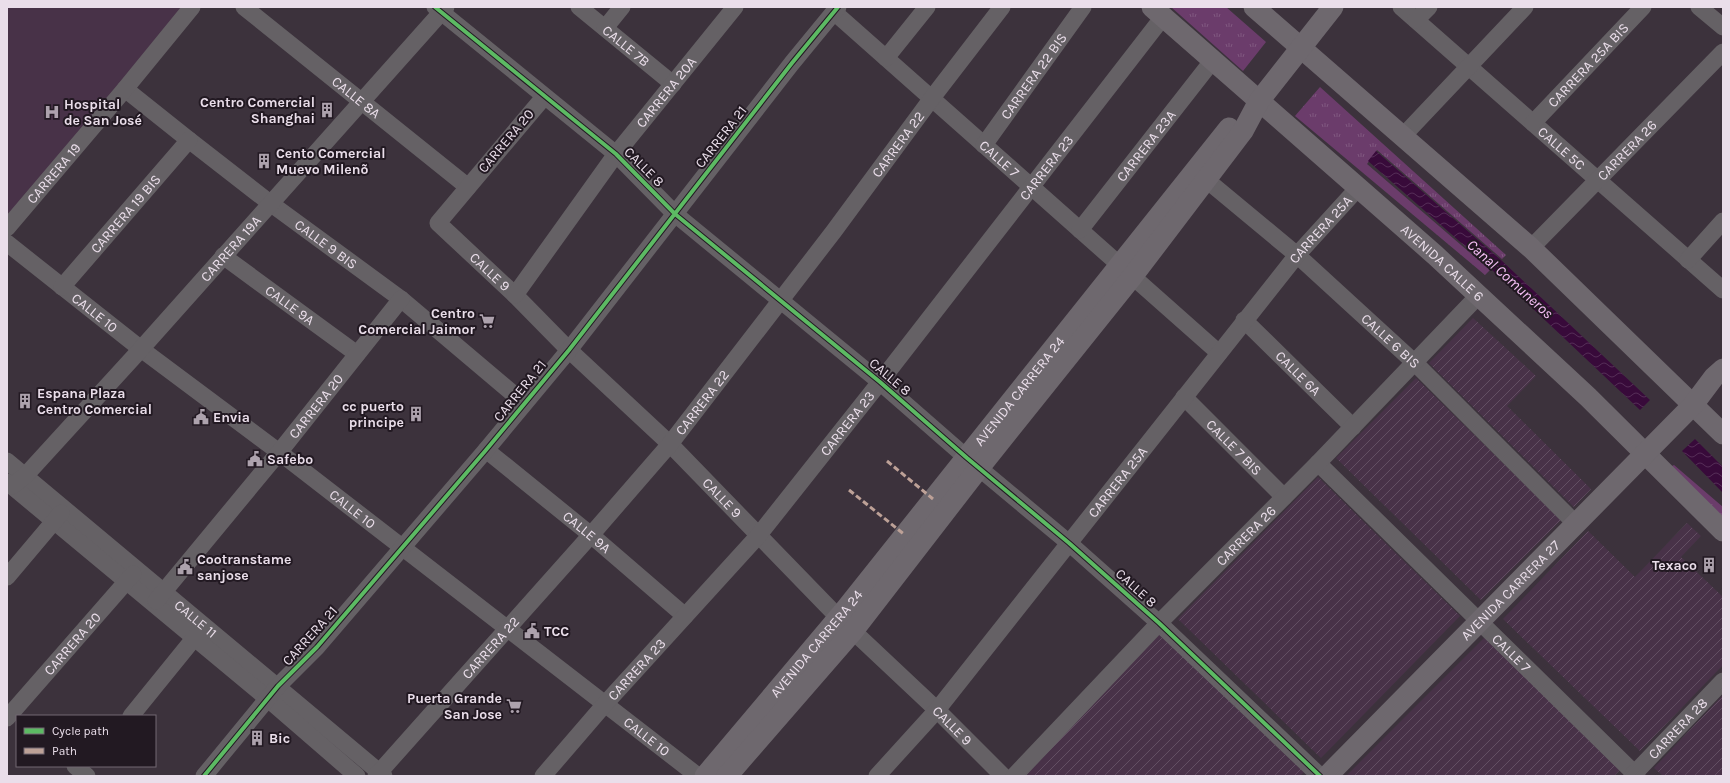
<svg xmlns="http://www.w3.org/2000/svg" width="1730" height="783" font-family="Karla,sans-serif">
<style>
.built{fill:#483248}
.industrial{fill:url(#industrial-furrows)}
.grass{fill:url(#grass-tufts)}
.water{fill:url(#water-waves)}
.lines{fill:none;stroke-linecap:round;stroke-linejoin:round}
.minor{stroke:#656165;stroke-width:17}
.major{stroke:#6e686e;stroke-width:21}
.quiet{stroke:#bda197;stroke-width:3;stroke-dasharray:6 3;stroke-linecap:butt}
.cycleway-casing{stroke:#221922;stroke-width:6}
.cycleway{stroke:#5cba63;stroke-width:4}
.labels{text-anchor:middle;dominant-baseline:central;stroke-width:4;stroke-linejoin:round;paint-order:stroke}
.street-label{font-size:14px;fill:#eadeea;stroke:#221922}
.poi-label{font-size:14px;font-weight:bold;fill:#eadeea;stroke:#221922;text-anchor:start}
.water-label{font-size:15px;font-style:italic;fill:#f7c0f7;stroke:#221922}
</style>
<defs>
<pattern id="industrial-furrows" width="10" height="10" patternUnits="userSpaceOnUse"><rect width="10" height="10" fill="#483248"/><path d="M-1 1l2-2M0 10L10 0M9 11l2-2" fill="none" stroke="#634f63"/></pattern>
<pattern id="grass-tufts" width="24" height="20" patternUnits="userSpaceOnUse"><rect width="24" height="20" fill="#6b3c6b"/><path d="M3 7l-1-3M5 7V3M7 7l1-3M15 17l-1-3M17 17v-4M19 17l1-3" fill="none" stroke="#805880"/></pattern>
<pattern id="water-waves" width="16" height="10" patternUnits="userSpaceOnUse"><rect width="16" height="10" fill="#380a3a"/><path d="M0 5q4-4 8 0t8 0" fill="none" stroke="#552d57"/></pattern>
</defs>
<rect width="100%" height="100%" fill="#3c323c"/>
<!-- built -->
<path class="built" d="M 7,7 L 185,7 L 7,216 Z"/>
<!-- industrial -->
<path class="industrial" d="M 1473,318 L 1536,376 L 1507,406 L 1591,489 L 1574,507 L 1429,363 Z
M 1416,378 L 1561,520 L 1481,600 L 1336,458 Z
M 1318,477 L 1460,616 L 1321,758 L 1178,619 Z
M 1687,523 L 1701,536 L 1681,557 L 1723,597 L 1723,665 L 1640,751 L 1503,619 L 1588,531 L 1635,577 Z
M 1160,634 L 1304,772 L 1300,776 L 1023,776 Z
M 1485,637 L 1620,770 L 1614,776 L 1346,776 Z
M 1723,695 L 1723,776 L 1663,776 L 1654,768 Z"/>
<!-- grass -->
<path class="grass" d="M 1171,7 L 1226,7 L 1266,42 L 1243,71 Z
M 1320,87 L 1506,255 L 1502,259 L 1377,150 L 1367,164 L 1490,270 L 1485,275 L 1295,116 Z
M 1674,465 L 1723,507 L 1723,519 L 1670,467 Z"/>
<!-- water -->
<path class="water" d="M 1376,151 L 1501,260 L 1650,400 L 1640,410 L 1491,269 L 1368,161 Z
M 1695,439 L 1723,467 L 1723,493 L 1682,451 Z"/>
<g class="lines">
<!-- minor -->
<g class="minor">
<path id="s1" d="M 244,7 L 468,187"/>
<path d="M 435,7 L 616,154 L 675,214 L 880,382 L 967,458 L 1069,543 L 1159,623 L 1320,776"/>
<path id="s2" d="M 579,7 L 673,84"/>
<path id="s3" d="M 1401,7 L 1723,290"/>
<path d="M 1699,7 L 1723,27"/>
<path id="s4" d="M 834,12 L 1219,353"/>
<path d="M 1416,20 L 1429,7"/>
<path d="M 605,28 L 622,7"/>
<path d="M 886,58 L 927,7"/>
<path id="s5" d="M 125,89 L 189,140 L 270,203 L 401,299 L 524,403"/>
<path id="s6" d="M 544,97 L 438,223 L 515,295 L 569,350 L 670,444 L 837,616 L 937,710 L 1003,776"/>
<path id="s7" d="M 1533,123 L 1643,7"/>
<path d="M 1403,136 L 1525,7"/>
<path id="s8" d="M 984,145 L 1083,7"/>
<path id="s9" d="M 1197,172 L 1297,255 L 1415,363 L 1576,524"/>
<path id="s10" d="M 7,228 L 125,89 L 192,7"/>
<path id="s11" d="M 1080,230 L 1213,60"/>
<path id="s12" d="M 7,243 L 141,349 L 279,452 L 698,776"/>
<path id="s13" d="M 1531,248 L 1723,52"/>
<path id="s14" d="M 223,256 L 357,354"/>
<path d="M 1688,260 L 1723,221"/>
<path id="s15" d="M 62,287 L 189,140"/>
<path id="s16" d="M 515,295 L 616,154 L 735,7"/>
<path id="s17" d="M 1244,320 L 1353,427"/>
<path id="s18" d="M 1184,397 L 1284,497"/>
<path id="s19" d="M 486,450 L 591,535 L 685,616"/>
<path id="s20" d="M 7,461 L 384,776"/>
<path id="s21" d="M 1318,463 L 1637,776"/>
<path d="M 7,482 L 268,699 L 357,776"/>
<path id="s22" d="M 12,486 L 25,476 L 141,349 L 446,7"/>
<path d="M 7,577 L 61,513"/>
<path id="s23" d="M 156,601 L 285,445 L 401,299"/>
<path d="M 131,716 L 200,631"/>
<path id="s24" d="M 7,718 L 133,574"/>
<path d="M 75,766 L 87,776"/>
<path d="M 204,776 L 278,686 L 317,647 L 486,450 L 569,350 L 792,63 L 838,7"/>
<path id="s25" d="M 376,776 L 591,535 L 670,444 L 834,231 L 932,98 L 1002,7"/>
<path id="s26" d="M 543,776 L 605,704 L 758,536 L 880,382 L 1163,17"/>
<path id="s27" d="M 877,776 L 937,710 L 1297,255 L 1358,188"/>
<path id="s28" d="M 1014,776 L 1159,623 L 1318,463 L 1479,295"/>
<path id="s29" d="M 1632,776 L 1723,681"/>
</g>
<!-- major -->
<g class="major">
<path id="s30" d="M 1152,7 L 1435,255 L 1588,397 L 1723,531"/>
<path d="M 1254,7 L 1531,248 L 1723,434"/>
<path id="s31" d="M 705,776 L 844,611 L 1229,128"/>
<path d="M 727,776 L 853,631 L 979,468 L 1132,277 L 1243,131 L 1259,101 L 1333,7"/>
<path id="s32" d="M 1327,776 L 1693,405 L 1714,377 L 1723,369"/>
</g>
<!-- quiet -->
<path class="quiet" d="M 887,461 L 933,499
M 849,490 L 905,535"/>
<defs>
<path id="cycleway" d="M 435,7 L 616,154 L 675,214 L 880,382 L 967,458 L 1069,543 L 1159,623 L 1320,776
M 204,776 L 278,686 L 317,647 L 486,450 L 569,350 L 792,63 L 838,7"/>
</defs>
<!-- cycleway casing -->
<use href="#cycleway" class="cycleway-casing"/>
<!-- cycleway -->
<use href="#cycleway" class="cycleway"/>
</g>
<!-- icons -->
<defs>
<symbol id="building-bare" viewBox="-9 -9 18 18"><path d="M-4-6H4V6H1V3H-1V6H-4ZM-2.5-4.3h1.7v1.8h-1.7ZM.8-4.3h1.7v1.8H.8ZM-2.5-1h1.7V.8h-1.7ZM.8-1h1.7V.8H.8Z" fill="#ada2ad" stroke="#221922" stroke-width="2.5" paint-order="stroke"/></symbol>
<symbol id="hospital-bare" viewBox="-9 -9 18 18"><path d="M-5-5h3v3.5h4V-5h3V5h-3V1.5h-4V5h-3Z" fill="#ada2ad" stroke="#221922" stroke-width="2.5" paint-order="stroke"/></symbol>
<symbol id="supermarket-bare" viewBox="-9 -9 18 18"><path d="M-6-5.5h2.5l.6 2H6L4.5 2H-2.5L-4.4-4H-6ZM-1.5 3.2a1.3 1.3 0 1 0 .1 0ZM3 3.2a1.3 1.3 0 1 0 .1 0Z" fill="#ada2ad" stroke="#221922" stroke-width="2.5" paint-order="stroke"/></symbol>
<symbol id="civic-bare" viewBox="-9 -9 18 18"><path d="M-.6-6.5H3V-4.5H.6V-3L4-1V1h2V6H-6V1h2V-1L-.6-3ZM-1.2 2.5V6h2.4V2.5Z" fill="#ada2ad" stroke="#221922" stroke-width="2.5" paint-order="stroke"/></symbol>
</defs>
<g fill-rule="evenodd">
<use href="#building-bare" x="316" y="99" width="22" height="22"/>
<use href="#hospital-bare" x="41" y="101" width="22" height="22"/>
<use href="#building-bare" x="253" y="150" width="22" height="22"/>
<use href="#supermarket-bare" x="476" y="310" width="22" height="22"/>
<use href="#building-bare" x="14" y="390" width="22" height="22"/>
<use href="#building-bare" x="405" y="403" width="22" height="22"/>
<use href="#civic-bare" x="190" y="406" width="22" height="22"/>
<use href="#civic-bare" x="244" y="448" width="22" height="22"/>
<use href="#building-bare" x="1698" y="554" width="22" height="22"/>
<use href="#civic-bare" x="174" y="556" width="22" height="22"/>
<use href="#civic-bare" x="521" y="620" width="22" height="22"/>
<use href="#supermarket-bare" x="503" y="695" width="22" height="22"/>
<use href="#building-bare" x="246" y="727" width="22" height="22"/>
</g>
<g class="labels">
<!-- street labels -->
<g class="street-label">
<text stroke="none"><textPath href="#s2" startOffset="61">CALLE 7B</textPath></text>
<text stroke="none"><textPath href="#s7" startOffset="80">CARRERA 25A BIS</textPath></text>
<text stroke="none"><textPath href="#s8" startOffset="85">CARRERA 22 BIS</textPath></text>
<text stroke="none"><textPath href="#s16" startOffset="253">CARRERA 20A</textPath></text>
<text stroke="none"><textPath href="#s1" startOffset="144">CALLE 8A</textPath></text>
<text transform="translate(721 137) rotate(-52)">CARRERA 21</text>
<text transform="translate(506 141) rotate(-50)">CARRERA 20</text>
<text stroke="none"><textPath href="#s25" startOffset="820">CARRERA 22</textPath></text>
<text stroke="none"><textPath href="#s11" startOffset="107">CARRERA 23A</textPath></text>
<text stroke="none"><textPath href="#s3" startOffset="214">CALLE 5C</textPath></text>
<text stroke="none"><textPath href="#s13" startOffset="137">CARRERA 26</textPath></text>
<text stroke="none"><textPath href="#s4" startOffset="221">CALLE 7</textPath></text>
<text transform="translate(644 167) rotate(45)">CALLE 8</text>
<text stroke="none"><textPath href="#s26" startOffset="790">CARRERA 23</textPath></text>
<text stroke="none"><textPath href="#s10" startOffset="72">CARRERA 19</textPath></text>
<text stroke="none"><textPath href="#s15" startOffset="97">CARRERA 19 BIS</textPath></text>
<text stroke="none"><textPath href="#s27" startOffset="704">CARRERA 25A</textPath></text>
<text stroke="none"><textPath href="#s5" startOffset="254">CALLE 9 BIS</textPath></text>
<text stroke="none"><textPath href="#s22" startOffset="323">CARRERA 19A</textPath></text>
<text stroke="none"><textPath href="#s30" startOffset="387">AVENIDA CALLE 6</textPath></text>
<text stroke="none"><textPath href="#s6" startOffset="236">CALLE 9</textPath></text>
<text stroke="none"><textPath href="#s14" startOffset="83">CALLE 9A</textPath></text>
<text stroke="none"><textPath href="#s12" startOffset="112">CALLE 10</textPath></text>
<text stroke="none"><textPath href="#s9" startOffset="257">CALLE 6 BIS</textPath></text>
<text stroke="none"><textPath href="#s17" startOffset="76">CALLE 6A</textPath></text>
<text transform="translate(890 377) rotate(40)">CALLE 8</text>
<text transform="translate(520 391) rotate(-51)">CARRERA 21</text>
<text stroke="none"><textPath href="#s31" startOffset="497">AVENIDA CARRERA 24</textPath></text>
<text stroke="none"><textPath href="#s25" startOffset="496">CARRERA 22</textPath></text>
<text stroke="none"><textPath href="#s23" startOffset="252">CARRERA 20</textPath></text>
<text stroke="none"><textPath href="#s26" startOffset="466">CARRERA 23</textPath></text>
<text stroke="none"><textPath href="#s18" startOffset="71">CALLE 7 BIS</textPath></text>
<text stroke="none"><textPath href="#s27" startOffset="380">CARRERA 25A</textPath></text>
<text stroke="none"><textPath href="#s6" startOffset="560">CALLE 9</textPath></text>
<text stroke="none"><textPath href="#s12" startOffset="436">CALLE 10</textPath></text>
<text stroke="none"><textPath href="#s19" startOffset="130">CALLE 9A</textPath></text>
<text stroke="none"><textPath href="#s28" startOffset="334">CARRERA 26</textPath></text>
<text transform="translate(1136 588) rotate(42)">CALLE 8</text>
<text stroke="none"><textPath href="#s32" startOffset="261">AVENIDA CARRERA 27</textPath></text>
<text stroke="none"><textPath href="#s20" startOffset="246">CALLE 11</textPath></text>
<text transform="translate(310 636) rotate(-48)">CARRERA 21</text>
<text stroke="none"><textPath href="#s31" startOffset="173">AVENIDA CARRERA 24</textPath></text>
<text stroke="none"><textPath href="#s24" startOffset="99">CARRERA 20</textPath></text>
<text stroke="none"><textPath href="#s25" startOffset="172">CARRERA 22</textPath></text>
<text stroke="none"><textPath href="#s21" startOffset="271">CALLE 7</textPath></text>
<text stroke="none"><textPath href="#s26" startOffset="142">CARRERA 23</textPath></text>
<text stroke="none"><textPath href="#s6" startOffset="884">CALLE 9</textPath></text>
<text stroke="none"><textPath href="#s29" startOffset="66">CARRERA 28</textPath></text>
<text stroke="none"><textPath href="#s12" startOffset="808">CALLE 10</textPath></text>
</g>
<!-- poi labels -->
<g class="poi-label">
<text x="315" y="102" text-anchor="end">Centro Comercial<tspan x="315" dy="16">Shanghai</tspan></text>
<text x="64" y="104">Hospital<tspan x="64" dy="16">de San José</tspan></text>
<text x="276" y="153">Cento Comercial<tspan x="276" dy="16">Muevo Milenõ</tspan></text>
<text x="475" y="313" text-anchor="end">Centro<tspan x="475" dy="16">Comercial Jaimor</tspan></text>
<text x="37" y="393">Espana Plaza<tspan x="37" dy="16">Centro Comercial</tspan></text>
<text x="404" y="406" text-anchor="end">cc puerto<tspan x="404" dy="16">principe</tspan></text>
<text x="213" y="417">Envia</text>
<text x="267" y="459">Safebo</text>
<text x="197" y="559">Cootranstame<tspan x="197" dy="16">sanjose</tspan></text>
<text x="1697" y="565" text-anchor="end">Texaco</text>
<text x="544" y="631">TCC</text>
<text x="502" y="698" text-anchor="end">Puerta Grande<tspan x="502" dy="16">San Jose</tspan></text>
<text x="269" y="738">Bic</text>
</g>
<!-- water labels -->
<g class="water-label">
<text transform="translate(1510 279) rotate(42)">Canal Comuneros</text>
</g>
</g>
<!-- border -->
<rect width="1730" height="783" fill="none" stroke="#eadeea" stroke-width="16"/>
<!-- legend -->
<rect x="16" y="715" width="140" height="52" fill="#221922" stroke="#726872"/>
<rect x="24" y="728" width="20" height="6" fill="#5cba63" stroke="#726872"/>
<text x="52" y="735" font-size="12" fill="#eadeea">Cycle path</text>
<rect x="24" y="748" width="20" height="6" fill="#bda197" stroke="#726872"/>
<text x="52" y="755" font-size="12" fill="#eadeea">Path</text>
</svg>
